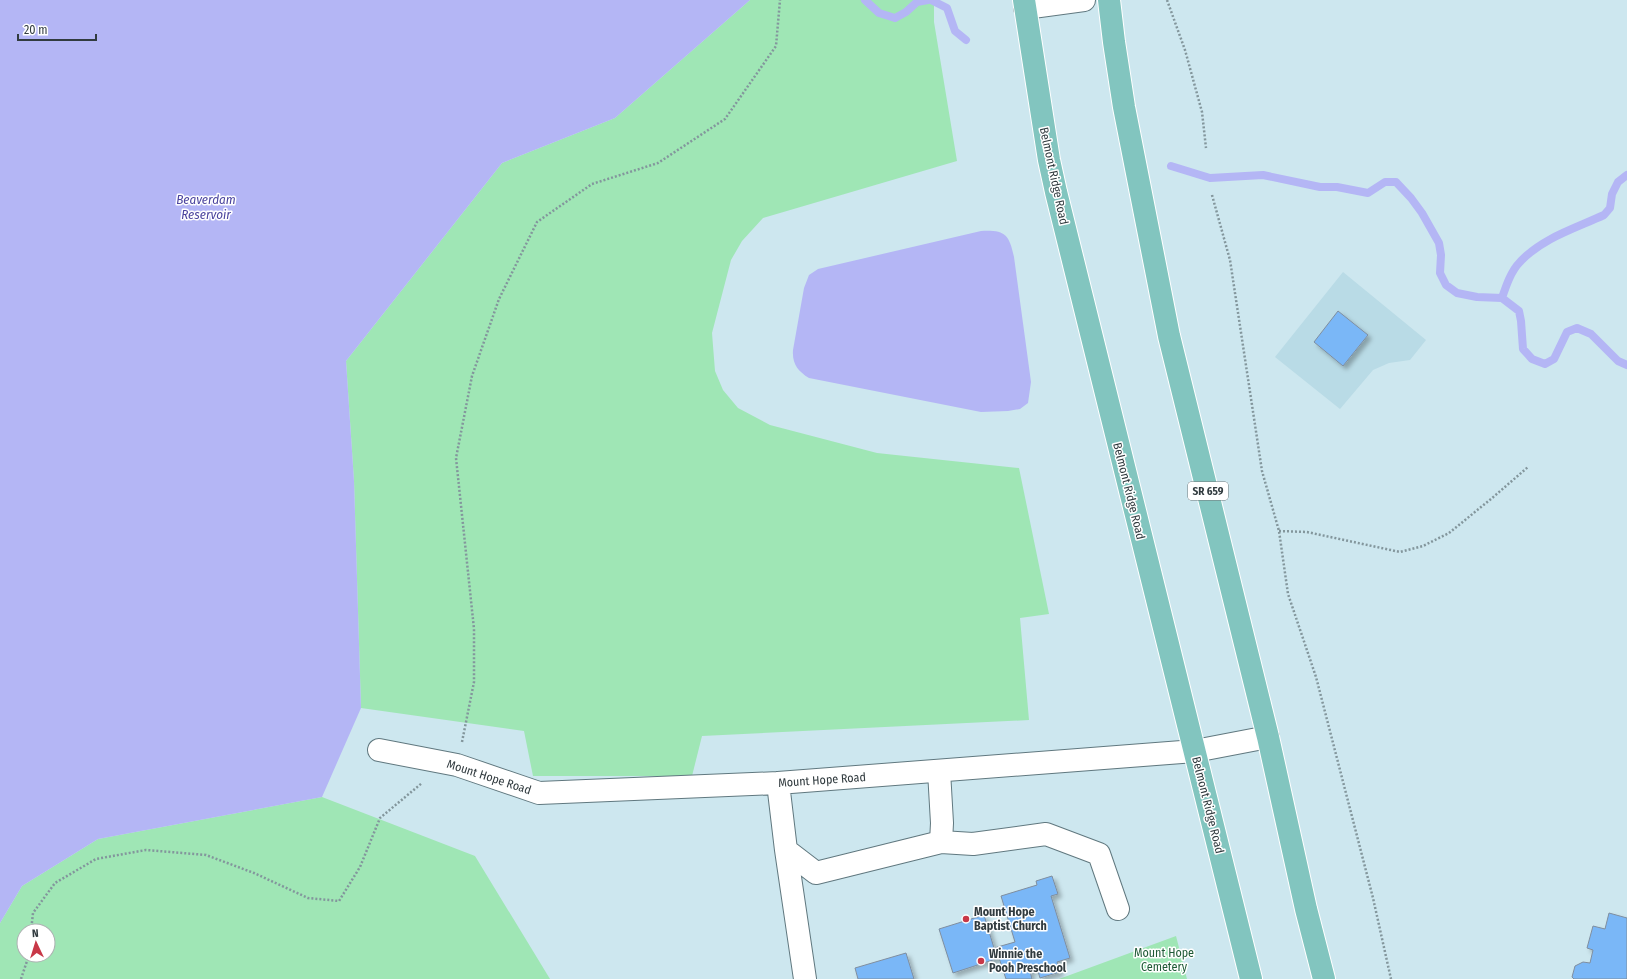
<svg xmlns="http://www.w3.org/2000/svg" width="1627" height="979" font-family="'Fira Sans Condensed',sans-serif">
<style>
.built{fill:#b9dbe6}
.green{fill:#9fe6b5;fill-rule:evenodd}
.water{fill:#b4b6f5}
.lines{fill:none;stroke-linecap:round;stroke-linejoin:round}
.stream{stroke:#b4b6f5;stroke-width:8}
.building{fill:#7ab7f7;stroke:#7f8e9f;filter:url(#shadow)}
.minor-casing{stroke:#60787f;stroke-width:24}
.major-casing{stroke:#fff;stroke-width:24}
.path{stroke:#83969c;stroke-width:2.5;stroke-dasharray:2 2;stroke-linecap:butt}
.minor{stroke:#fff;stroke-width:22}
.major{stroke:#82c5bf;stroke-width:22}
.poi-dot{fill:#c83847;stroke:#fff;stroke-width:1.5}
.labels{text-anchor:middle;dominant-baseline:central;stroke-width:3;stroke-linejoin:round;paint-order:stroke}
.shield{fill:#fff;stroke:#6f7679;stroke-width:1}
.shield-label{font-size:11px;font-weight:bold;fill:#313b3f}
.street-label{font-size:12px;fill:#313b3f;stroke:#fff}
.poi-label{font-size:12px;font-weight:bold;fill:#313b3f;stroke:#fff;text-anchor:start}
.park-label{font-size:12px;fill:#1f5a36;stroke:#fff}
.water-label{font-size:13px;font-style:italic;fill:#4b449e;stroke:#fff}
</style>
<defs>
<filter id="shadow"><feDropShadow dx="3.5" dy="3.5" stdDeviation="2" flood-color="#0004"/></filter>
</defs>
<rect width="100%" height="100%" fill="#cde7ef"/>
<!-- built -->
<path class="built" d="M 1343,272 L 1426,340 L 1410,360 L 1389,363 L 1373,370 L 1340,409 L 1275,357 Z"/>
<!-- green -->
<path class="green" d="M 750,0 L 934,0 L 934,22 L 957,161 L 763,218 L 742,241 L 731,260 L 712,333 L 715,371 L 723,390 L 738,408 L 770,425 L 877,453 L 1019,468 L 1049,614 L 1020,618 L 1029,720 L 702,736 L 692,776 L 533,776 L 524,731 L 361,708 L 354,481 L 346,361 L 502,163 L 615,118 Z
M 322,797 L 475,856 L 550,979 L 0,979 L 0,923 L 22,886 L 98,839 ZM 24,931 L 48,931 L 48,955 L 24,955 Z
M 1176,936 L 1187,979 L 1059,979 Z"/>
<!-- water -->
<path class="water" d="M 0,0 L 750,0 L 615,118 L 502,163 L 346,361 L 354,481 L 361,708 L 322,797 L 98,839 L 22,886 L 0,923 Z
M 981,231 C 1005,230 1009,234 1014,257 L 1031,382 L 1028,403 L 1020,409 L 1008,411 L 981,412 L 809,378 C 798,371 792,364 793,350 L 804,288 L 809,275 L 818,269 Z"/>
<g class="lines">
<!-- stream -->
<path class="stream" d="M 865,0 L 879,13 L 895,18 L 906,12 L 917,2 L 928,0
M 931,0 L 947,8 L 955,31 L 966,40
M 1171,166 L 1210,178 L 1263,175 L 1320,187 L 1337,187 L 1368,193 L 1385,182 L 1396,182 L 1411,198 L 1422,213 L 1439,243 L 1441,255 L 1440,273 L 1446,285 L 1457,293 L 1477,297 L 1502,298 L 1519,311 L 1521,321 L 1523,349 L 1532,359 L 1545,364 L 1554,359 L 1567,332 L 1577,328 L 1591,334 L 1618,361 L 1627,365
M 1502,298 C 1506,286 1511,271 1520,262 C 1542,238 1576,228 1604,215 L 1610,208 L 1612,194 L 1618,182 L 1627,175"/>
</g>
<!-- building -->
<path class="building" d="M 1338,311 L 1368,335 L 1343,366 L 1314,342 Z
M 1052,876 L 1058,894 L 1051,896 L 1070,958 L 1057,962 L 1060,972 L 1040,978 L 1037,968 L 1030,971 L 1032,979 L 1006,979 L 999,958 L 953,973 L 939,929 L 984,915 L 994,948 L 1015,942 L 1001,896 L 1037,885 L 1036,881 Z
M 1609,913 L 1627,918 L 1627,979 L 1574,979 L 1572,977 L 1575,966 L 1583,962 L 1590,963 L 1593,950 L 1587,948 L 1593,926 L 1605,929 Z
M 906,953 L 914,979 L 858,979 L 855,968 Z"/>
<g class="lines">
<defs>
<path id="minor" d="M 1025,8 L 1084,0
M 379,750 L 457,765 L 539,793 L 778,783 L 1195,751 L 1268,737
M 778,783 L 786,850 L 816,873 L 941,842 L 942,823 L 939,771
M 941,842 L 973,844 L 1046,834 L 1099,854 L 1118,909
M 786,850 L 805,979"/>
<path id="major" d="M 1024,0 L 1049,160 L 1056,192 L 1251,979
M 1109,0 L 1114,42 L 1124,107 L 1169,336 L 1268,737 L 1306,909 L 1324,979"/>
</defs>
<!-- minor casing -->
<use href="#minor" class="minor-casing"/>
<!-- major casing -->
<use href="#major" class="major-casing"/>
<!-- path -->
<path class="path" d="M 1167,0 L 1185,50 L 1202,112 L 1206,148
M 1212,195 L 1230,260 L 1262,471 L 1279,531 L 1288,594 L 1316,677 L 1373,898 L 1391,979
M 1279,531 L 1307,532 L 1400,552 L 1423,546 L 1449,533 L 1491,499 L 1528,467
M 462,742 L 474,682 L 474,629 L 456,458 L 472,376 L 499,299 L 537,222 L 592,184 L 658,163 L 725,119 L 776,46 L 780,0
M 31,931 L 33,913 L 55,883 L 96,859 L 146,850 L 206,855 L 254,873 L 308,898 L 339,901 L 360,867 L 380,818 L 422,783
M 21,979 L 29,955"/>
<!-- minor -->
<use href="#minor" class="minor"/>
<!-- major -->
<use href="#major" class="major"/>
</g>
<!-- markers -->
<g class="poi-dot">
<circle cx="966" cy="919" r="4"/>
<circle cx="981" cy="961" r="4"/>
</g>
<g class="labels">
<!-- shield labels -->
<rect class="shield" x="1188" y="482" width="40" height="18" rx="3"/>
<g class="shield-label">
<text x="1208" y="491">SR 659</text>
</g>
<!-- street labels -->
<g class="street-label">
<text transform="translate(1054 176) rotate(78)">Belmont Ridge Road</text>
<text transform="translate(1129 491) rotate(76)">Belmont Ridge Road</text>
<text transform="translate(489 777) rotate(18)">Mount Hope Road</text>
<text transform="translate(822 780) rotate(-4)">Mount Hope Road</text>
<text transform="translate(1208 805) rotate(76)">Belmont Ridge Road</text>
</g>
<!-- poi labels -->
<g class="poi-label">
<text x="974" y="912">Mount Hope<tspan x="974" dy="14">Baptist Church</tspan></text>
<text x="989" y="954">Winnie the<tspan x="989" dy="14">Pooh Preschool</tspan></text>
</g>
<!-- park labels -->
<g class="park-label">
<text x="1164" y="953">Mount Hope<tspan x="1164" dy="14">Cemetery</tspan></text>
</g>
<!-- water labels -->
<g class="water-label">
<text x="206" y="199">Beaverdam<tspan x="206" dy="15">Reservoir</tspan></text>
</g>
</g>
<!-- north arrow -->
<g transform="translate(36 943) rotate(356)"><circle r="19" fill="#ffffff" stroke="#adb1b2"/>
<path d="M0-3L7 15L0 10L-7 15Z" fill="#c83847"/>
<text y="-6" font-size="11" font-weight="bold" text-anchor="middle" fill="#313b3f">N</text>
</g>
<!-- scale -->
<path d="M18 34v6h78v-6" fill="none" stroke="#313b3f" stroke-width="2"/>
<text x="24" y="34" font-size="12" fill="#313b3f" stroke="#ffffff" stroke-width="3" paint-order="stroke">20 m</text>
</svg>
